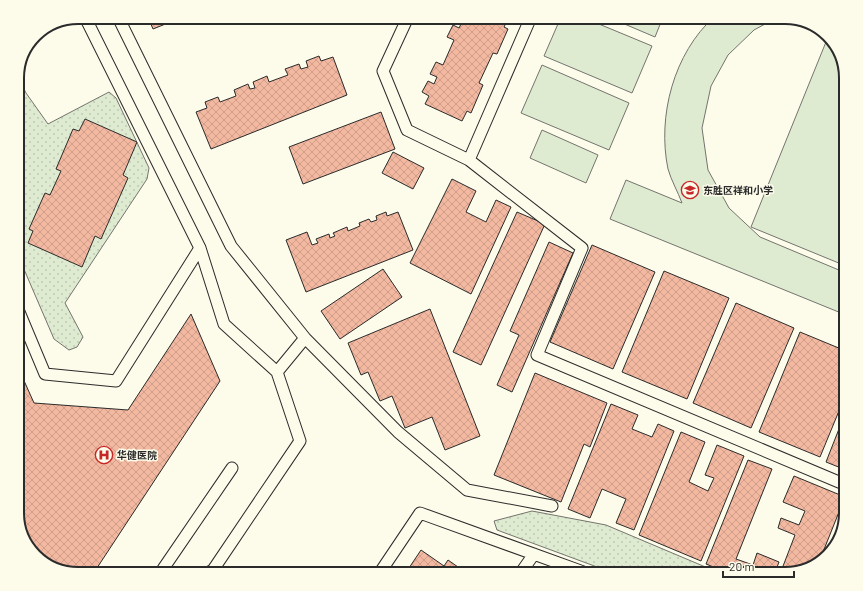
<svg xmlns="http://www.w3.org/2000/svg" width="863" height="591" font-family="Barlow,'Noto Sans SC',sans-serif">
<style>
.grass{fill:url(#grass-dots);stroke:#74746e}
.park{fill:#deebd1;stroke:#74746e}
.building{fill:url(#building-cross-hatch);stroke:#2b2b2b}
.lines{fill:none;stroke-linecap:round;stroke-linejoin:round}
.service-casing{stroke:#2b2b2b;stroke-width:13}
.service{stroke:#fdfbea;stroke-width:11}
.labels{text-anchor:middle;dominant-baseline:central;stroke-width:3;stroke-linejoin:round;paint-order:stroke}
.poi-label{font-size:10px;font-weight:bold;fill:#2b2b2b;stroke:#fdfbea;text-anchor:start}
.rim{fill:none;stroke:#2b2b2b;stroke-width:2}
</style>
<defs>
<pattern id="grass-dots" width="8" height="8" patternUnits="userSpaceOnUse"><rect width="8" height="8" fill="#deebd1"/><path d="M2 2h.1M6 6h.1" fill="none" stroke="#bfcab4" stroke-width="1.8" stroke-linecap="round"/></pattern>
<pattern id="building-cross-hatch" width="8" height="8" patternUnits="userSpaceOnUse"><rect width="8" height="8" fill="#f2b8a0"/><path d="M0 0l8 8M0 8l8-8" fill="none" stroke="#d09e8a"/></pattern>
</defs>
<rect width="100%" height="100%" fill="#fdfbea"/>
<!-- grass -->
<path class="grass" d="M 17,75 L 26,93 L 48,124 L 109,92 L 116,98 L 149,168 L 147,179 L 65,303 L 83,337 L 77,347 L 69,350 L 54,339 L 17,253 Z
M 532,511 L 606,525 L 722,574 L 616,574 L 497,530 L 494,521 Z"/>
<!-- park -->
<path class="park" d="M 561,17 L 582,17 L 652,46 L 632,93 L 544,56 Z
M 608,17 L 663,17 L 655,37 Z
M 714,17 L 778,17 L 754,30 L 728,55 L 711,86 L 702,128 L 708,170 L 729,208 L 760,237 L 846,273 L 846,315 L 610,219 L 626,180 L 682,203 C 678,192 671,180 668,169 C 657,116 674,53 714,17 Z
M 828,37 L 838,48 L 846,78 L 846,266 L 751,227 Z
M 542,65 L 629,103 L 609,150 L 521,113 Z
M 542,130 L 598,155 L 586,183 L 530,158 Z"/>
<!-- building -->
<path class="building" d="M 148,17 L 183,17 L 153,29 Z
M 456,17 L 509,17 L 504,27 L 508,29 L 497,54 L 493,53 L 479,83 L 483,85 L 471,113 L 467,111 L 462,121 L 425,104 L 429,96 L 422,92 L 428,81 L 434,84 L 437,77 L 430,74 L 436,62 L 443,65 L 454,40 L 447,37 L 453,25 L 459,28 L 462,22 L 456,19 Z
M 319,56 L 321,61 L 333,57 L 347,95 L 211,149 L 196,112 L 207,108 L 205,102 L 218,97 L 220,102 L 236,96 L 234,90 L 248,84 L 250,89 L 255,88 L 253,82 L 267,76 L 269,82 L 288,75 L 285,69 L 299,64 L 301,69 L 308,67 L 306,61 Z
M 381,112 L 395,149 L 303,184 L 289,147 Z
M 85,119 L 137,142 L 123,175 L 128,178 L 101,239 L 95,236 L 82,267 L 28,243 L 33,231 L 29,229 L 45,193 L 50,195 L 61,171 L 56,169 L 73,129 L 79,131 Z
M 393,152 L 424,168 L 413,189 L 382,173 Z
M 452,179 L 476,191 L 466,212 L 486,222 L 496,200 L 511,207 L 471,294 L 410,263 Z
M 386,212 L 387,216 L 398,212 L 413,250 L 306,292 L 286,240 L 307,232 L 312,245 L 318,243 L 316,239 L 329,234 L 330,238 L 335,236 L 333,233 L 347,227 L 348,231 L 360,226 L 359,223 L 369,219 L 371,222 L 377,220 L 376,216 Z
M 517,212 L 545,224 L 481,365 L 453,352 Z
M 549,242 L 573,253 L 512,392 L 497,385 L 519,335 L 510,331 Z
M 592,245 L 655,272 L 613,369 L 550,342 Z
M 383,269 L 402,297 L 340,339 L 321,311 Z
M 664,271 L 729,298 L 687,399 L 622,372 Z
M 736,303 L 794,328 L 751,428 L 693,403 Z
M 430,309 L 480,436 L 445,450 L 432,417 L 405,428 L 392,396 L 380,401 L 368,372 L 361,375 L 348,343 Z
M 191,314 L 220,381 L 93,574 L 78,574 L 44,564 L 29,548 L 17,516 L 17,365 L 34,403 L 128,410 Z
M 800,332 L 846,351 L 846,394 L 820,457 L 759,432 Z
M 535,373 L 607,403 L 590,447 L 584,444 L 561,502 L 494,475 Z
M 611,404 L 638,415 L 632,429 L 652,437 L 658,424 L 674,431 L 634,530 L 616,523 L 626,499 L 602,489 L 590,518 L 568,509 Z
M 846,411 L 846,470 L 826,462 Z
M 681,432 L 705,442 L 689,482 L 708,491 L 714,478 L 705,475 L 717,445 L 744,456 L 701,561 L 639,535 Z
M 748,460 L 772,469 L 736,559 L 753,565 L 757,553 L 779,562 L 775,572 L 779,574 L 731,574 L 706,564 Z
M 794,476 L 845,497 L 819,562 L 815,566 L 780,574 L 795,535 L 778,528 L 781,518 L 799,525 L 805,511 L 783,502 Z
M 421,550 L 444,566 L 448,560 L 468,574 L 405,574 Z"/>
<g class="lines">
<defs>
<path id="service" d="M 85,17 L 200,248 L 224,324 L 277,372 L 300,441 L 213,570 L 205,574
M 118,17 L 231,246 L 305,338 L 277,372
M 408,17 L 383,71 L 407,130 L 469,160
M 531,17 L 469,160 L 582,248 L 537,355 L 846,485
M 17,307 L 45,374 L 116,381 L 200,248
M 305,338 L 398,432 L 467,490 L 552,506
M 165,574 L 163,569 L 232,468
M 379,574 L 420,513 L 589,574
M 520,574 L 534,554
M 551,574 L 556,562"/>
</defs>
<!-- service casing -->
<use href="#service" class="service-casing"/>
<!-- service -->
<use href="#service" class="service"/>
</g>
<!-- icons -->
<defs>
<symbol id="school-ring" viewBox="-11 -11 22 22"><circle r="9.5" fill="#fdfbea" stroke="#c62828" stroke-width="1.5"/><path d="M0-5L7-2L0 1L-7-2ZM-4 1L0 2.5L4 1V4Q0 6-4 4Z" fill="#c62828"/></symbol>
<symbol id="hospital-ring" viewBox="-11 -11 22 22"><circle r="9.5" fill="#fdfbea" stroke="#c62828" stroke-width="1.5"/><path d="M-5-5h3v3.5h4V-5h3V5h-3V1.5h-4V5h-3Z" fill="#c62828"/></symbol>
</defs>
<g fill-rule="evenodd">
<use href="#school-ring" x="680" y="180" width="20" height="20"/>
<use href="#hospital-ring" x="94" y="445" width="20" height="20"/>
</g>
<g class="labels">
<!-- poi labels -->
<g class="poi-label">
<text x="703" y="190">东胜区祥和小学</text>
<text x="117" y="455">华健医院</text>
</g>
</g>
<!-- crop -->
<path d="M0 0H863V591H0ZM78 24H785A54 54 0 0 1 839 78V513A54 54 0 0 1 785 567H78A54 54 0 0 1 24 513V78A54 54 0 0 1 78 24Z" fill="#fdfbea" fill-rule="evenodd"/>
<path class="rim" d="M78 24H785A54 54 0 0 1 839 78V513A54 54 0 0 1 785 567H78A54 54 0 0 1 24 513V78A54 54 0 0 1 78 24Z"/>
<!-- scale -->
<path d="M723 571v6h71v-6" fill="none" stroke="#2b2b2b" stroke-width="2"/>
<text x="729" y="571" font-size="12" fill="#2b2b2b" stroke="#fdfbea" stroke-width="3" paint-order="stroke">20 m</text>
</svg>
